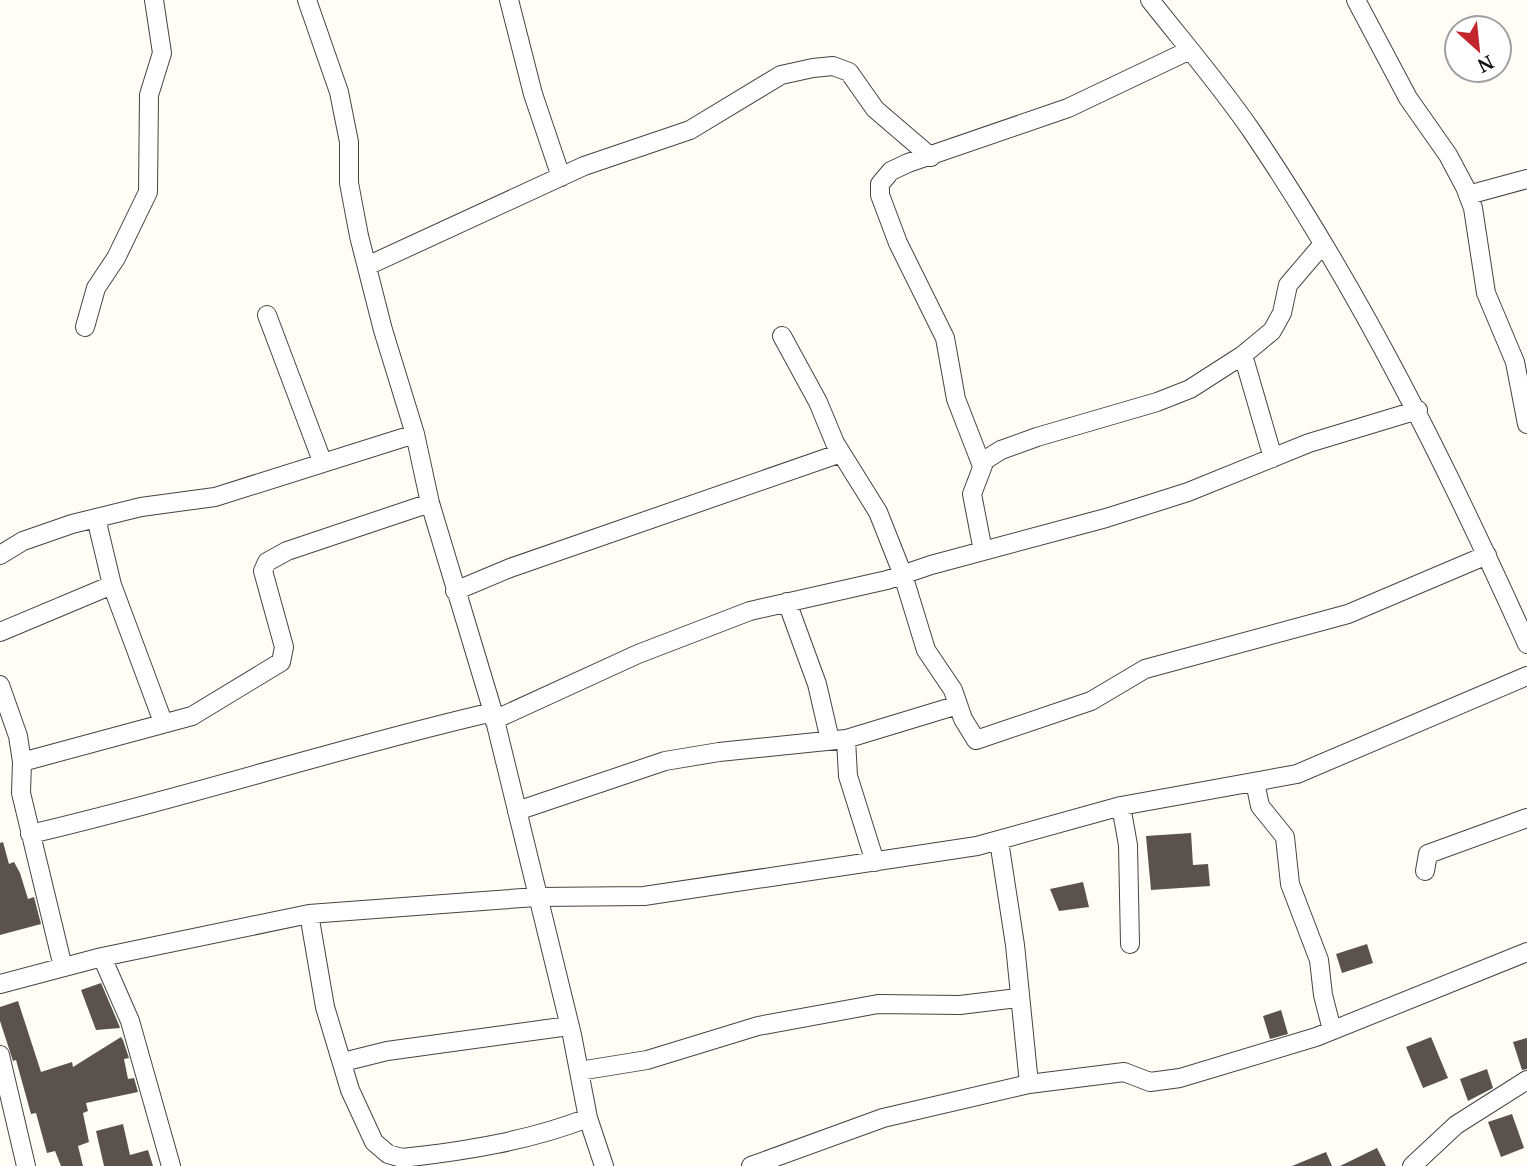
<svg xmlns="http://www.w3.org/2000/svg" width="1527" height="1166" font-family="'Noto Serif',serif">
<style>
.building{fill:#5a524d}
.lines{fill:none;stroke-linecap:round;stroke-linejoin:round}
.minor-casing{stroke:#444;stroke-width:20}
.minor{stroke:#fff;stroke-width:18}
</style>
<rect width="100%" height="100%" fill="#fffdf5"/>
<!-- building -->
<path class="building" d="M 1191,833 L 1193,865 L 1208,864 L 1210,886 L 1151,890 L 1146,836 Z
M 3,842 L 9,864 L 14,862 L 20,873 L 28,899 L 34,897 L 41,924 L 0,935 L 0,843 Z
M 1083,882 L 1089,907 L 1059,911 L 1050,889 Z
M 1367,944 L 1373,963 L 1342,973 L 1336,954 Z
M 101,983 L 119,1025 L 120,1028 L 96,1030 L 81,990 Z
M 18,1001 L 41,1072 L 72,1062 L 73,1067 L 121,1037 L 123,1040 L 129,1058 L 124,1059 L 128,1079 L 134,1078 L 138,1092 L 86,1103 L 88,1111 L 83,1113 L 89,1142 L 78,1146 L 83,1166 L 61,1166 L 55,1151 L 47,1153 L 36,1113 L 31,1114 L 16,1060 L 13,1061 L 0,1021 L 0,1007 Z
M 1281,1010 L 1288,1034 L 1270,1039 L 1263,1016 Z
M 1431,1037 L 1448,1078 L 1423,1088 L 1406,1047 Z
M 1527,1038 L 1527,1069 L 1522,1070 L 1513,1042 Z
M 1487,1069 L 1493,1088 L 1468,1101 L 1460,1079 Z
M 1512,1114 L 1524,1148 L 1501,1157 L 1488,1122 Z
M 123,1124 L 130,1155 L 148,1150 L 153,1166 L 104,1166 L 96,1131 Z
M 1377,1148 L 1386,1166 L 1340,1166 Z
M 1326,1152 L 1332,1166 L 1292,1166 Z"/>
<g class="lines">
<defs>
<path id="minor" d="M 307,0 L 339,92 L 349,142 L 349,183 L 359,236 L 383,330 L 415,434 L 430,503 L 493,712 L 572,1035 L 588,1118 L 604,1166
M 509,0 L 533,94 L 561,177
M 1150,0 C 1184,43 1220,85 1251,130 C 1361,292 1447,466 1527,644
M 1356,0 L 1408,98 L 1448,155 L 1465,187 L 1473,208 L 1486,293 L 1515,362 L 1527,424
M 1468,195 L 1527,179
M 367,266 L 584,166 L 690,130 L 781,75 L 813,68 L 833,66 L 849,72 L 875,109 L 931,157
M 267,315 L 322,461
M 85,327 L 96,288 L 116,258 L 148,192 L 149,95 L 162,53 L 154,0
M 782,336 L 818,402 L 835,443 L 878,512 L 903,575 L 926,650 L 953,690 L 963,719 L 976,740 L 1091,701 L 1145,669 L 1348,614 L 1487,555
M 1243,355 L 1273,458
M 982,466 L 956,399 L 945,338 L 898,243 L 880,195 L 880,184 L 891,171 L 908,163 L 1068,108 L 1190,50
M 96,518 L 112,585 L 163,722
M 983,551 L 972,494 L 985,460 L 1001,450 L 1037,437 L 1157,402 L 1190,389 L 1243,355 L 1272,331 L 1282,313 L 1288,285 L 1323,244
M 0,555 L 23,541 L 72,524 L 141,507 L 215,497 L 415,434
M 455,591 L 510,568 L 841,453
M 787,602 L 817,684 L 830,740
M 0,632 L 112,585
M 0,685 L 18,736 L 22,762 L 21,793 L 63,967
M 494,720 L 638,654 L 750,611 L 887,580 L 931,565 L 1106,518 L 1188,492 L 1309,443 L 1418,410
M 846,739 L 848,776 L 875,862
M 22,762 L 192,716 L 281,662 L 284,647 L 263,571 L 267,562 L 287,551 L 430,503
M 1255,782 L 1260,806 L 1285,837 L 1290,884 L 1319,960 L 1323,995 L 1332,1030
M 1121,806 L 1128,845 L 1130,944
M 517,811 L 665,761 L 719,752 L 846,739 L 958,705
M 30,834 C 186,798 337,748 493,712
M 999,841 L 1015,945 L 1029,1084
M 1425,871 L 1428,854 L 1527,818
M 309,914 L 325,1007 L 350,1090 L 374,1142 L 388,1154 L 402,1158 C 466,1151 528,1141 588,1118
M 102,957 L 130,1021 L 171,1166
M 0,984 L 102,957 L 309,914 L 536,897 L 644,896 L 977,846 L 1121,806 L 1297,774 L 1527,676
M 0,1055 L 26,1166
M 343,1062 L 387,1051 L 569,1026
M 579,1071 L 647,1060 L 758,1026 L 878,1004 L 960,1005 L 1018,998
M 751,1166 L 883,1118 L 1029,1084 L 1124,1072 L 1150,1082 L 1180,1078 L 1316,1037 L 1527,952
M 1412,1166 L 1456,1125 L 1527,1080"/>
</defs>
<!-- minor casing -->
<use href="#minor" class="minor-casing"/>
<!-- minor -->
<use href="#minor" class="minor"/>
</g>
<!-- north arrow -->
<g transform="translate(1478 49) rotate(153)"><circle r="33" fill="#ffffff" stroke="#a0a0a0" stroke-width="2"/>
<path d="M0-5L12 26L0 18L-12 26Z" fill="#c4262e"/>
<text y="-10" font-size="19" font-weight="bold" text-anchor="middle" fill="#111111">N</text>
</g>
</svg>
